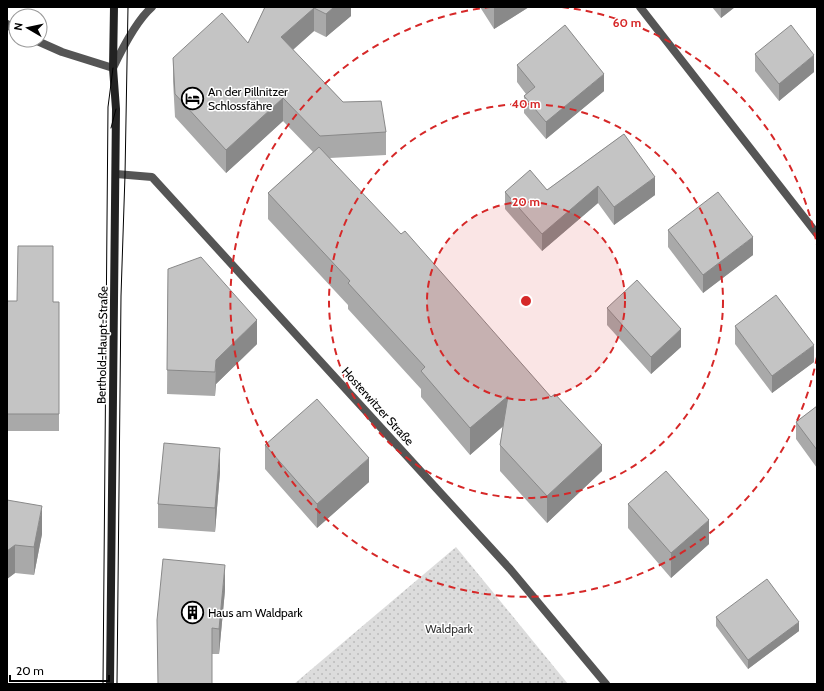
<svg xmlns="http://www.w3.org/2000/svg" width="824" height="691" font-family="Cabin,sans-serif">
<style>
.green{fill:url(#green-dots)}
.lines{fill:none;stroke-linecap:round;stroke-linejoin:round}
.lane{stroke:#555;stroke-width:8}
.street{stroke:#555;stroke-width:8}
.secondary{stroke:#222;stroke-width:8}
.tram{stroke:#000;stroke-width:1}
.wall{fill:#a9a9a9}
.shaded-wall{fill:#898989}
.building{fill:#c4c4c4;stroke:#898989}
.ring{fill:none;stroke:#d62828;stroke-width:2;stroke-dasharray:7 5}
.labels{text-anchor:middle;dominant-baseline:central;stroke-width:3;stroke-linejoin:round;paint-order:stroke}
.poi-label{font-size:12px;fill:#000;stroke:#fff;text-anchor:start}
.street-label{font-size:12px;fill:#000;stroke:#fff}
.park-label{font-size:12px;fill:#333;stroke:#fff}
.centre{fill:#d62828;stroke:#fff;stroke-width:2}
.ring-label{font-size:12px;text-anchor:middle;font-weight:bold;fill:#d62828;stroke:#fff;stroke-width:3;stroke-linejoin:round;paint-order:stroke}
</style>
<defs>
<pattern id="green-dots" width="8" height="8" patternUnits="userSpaceOnUse"><rect width="8" height="8" fill="#dcdcdc"/><path d="M2 2h.1M6 6h.1" fill="none" stroke="#bbb" stroke-width="1.8" stroke-linecap="round"/></pattern>
</defs>
<rect width="100%" height="100%" fill="#fff"/>
<!-- green -->
<path class="green" d="M 456,547 L 568,684 L 294,684 Z"/>
<g class="lines">
<!-- lane -->
<path class="lane" d="M 113,68 C 122,49 136,21 152,7"/>
<!-- street -->
<path class="street" d="M 640,7 L 817,234
M 7,24 L 16,31
M 35,40 L 62,52 L 113,68
M 116,174 L 152,177 L 510,569 L 606,684"/>
<!-- secondary -->
<path class="secondary" d="M 110,684 L 116,109 L 113,68 L 114,7"/>
<!-- tram -->
<path class="tram" d="M 111,128 L 116,109
M 103,684 L 108,107 L 113,68
M 117,684 L 121,296 L 125,175 L 128,7"/>
</g>
<!-- wall -->
<path class="wall" d="M 265,7 L 351,7 L 351,16 L 326,37 L 314,31 L 293,50 L 343,102 L 386,132 L 386,155 L 330,158 L 602,471 L 547,523 L 500,471 L 500,445 L 503,426 L 470,455 L 421,397 L 421,389 L 348,309 L 348,305 L 268,219 L 268,193 L 313,152 L 283,121 L 226,173 L 175,117 L 173,81 L 173,58 L 248,43 Z
M 480,7 L 529,7 L 494,29 Z
M 712,7 L 735,7 L 721,18 Z
M 755,54 L 814,72 L 779,101 L 755,71 Z
M 517,65 L 604,91 L 546,139 L 524,113 L 524,96 L 526,94 L 517,82 Z
M 624,134 L 655,195 L 614,225 L 598,203 L 542,251 L 505,209 L 505,192 L 547,190 Z
M 668,230 L 753,255 L 703,293 L 668,247 Z
M 168,269 L 257,344 L 216,384 L 215,396 L 167,394 Z
M 7,301 L 59,302 L 59,431 L 7,431 Z
M 607,308 L 681,347 L 651,374 L 607,325 Z
M 735,326 L 814,362 L 772,393 L 735,344 Z
M 817,406 L 817,468 L 796,439 L 796,422 Z
M 265,445 L 369,482 L 317,528 L 265,469 Z
M 220,472 L 215,532 L 158,528 L 158,504 Z
M 7,500 L 42,534 L 34,575 L 15,573 L 7,579 Z
M 628,504 L 709,544 L 671,578 L 628,528 Z
M 225,590 L 219,654 L 212,654 L 158,684 Z
M 716,617 L 799,631 L 748,669 L 716,626 Z"/>
<!-- shaded-wall -->
<path class="shaded-wall" d="M 334,7 L 351,7 L 351,16 L 326,37 L 326,14 Z
M 494,7 L 529,7 L 494,29 Z
M 721,7 L 735,7 L 721,18 Z
M 314,8 L 314,31 L 281,60 L 281,37 Z
M 814,55 L 814,72 L 779,101 L 779,84 Z
M 604,74 L 604,91 L 546,139 L 546,122 Z
M 283,98 L 283,121 L 226,173 L 226,150 Z
M 655,177 L 655,195 L 614,225 L 614,207 Z
M 598,186 L 598,203 L 542,251 L 542,234 Z
M 753,237 L 753,255 L 703,293 L 703,275 Z
M 257,320 L 257,344 L 216,384 L 215,396 L 216,360 Z
M 681,329 L 681,347 L 651,374 L 651,357 Z
M 814,345 L 814,362 L 772,393 L 772,376 Z
M 508,396 L 508,422 L 470,455 L 470,428 Z
M 602,445 L 602,471 L 547,523 L 547,496 Z
M 220,448 L 220,472 L 215,532 L 215,508 Z
M 369,458 L 369,482 L 317,528 L 317,504 Z
M 42,506 L 42,534 L 34,575 L 34,547 Z
M 709,520 L 709,544 L 671,578 L 671,553 Z
M 15,545 L 15,573 L 7,579 L 7,551 Z
M 225,565 L 225,590 L 219,654 L 219,629 Z
M 799,622 L 799,631 L 748,669 L 748,660 Z"/>
<!-- building -->
<path class="building" d="M 265,7 L 334,7 L 326,14 L 314,8 L 281,37 L 343,102 L 381,101 L 386,132 L 320,136 L 283,98 L 226,150 L 175,94 L 173,58 L 222,13 L 248,43 Z
M 565,25 L 604,74 L 546,122 L 524,96 L 535,87 L 517,65 Z
M 791,25 L 814,55 L 779,84 L 755,54 Z
M 624,134 L 655,177 L 614,207 L 598,186 L 542,234 L 505,192 L 530,170 L 547,190 Z
M 319,147 L 401,234 L 405,231 L 551,397 L 555,394 L 602,445 L 547,496 L 500,445 L 508,396 L 470,428 L 421,371 L 425,367 L 348,283 L 350,281 L 268,193 Z
M 718,192 L 753,237 L 703,275 L 668,230 Z
M 18,246 L 53,246 L 53,302 L 59,302 L 59,414 L 7,414 L 7,301 L 17,301 Z
M 201,257 L 257,320 L 216,360 L 215,372 L 167,370 L 168,269 Z
M 637,280 L 681,329 L 651,357 L 607,308 Z
M 776,295 L 814,345 L 772,376 L 735,326 Z
M 317,399 L 369,458 L 317,504 L 265,445 Z
M 817,406 L 817,450 L 796,422 Z
M 164,443 L 220,448 L 215,508 L 158,504 Z
M 666,471 L 709,520 L 671,553 L 628,504 Z
M 7,500 L 42,506 L 34,547 L 15,545 L 7,551 Z
M 163,559 L 225,565 L 219,629 L 212,628 L 212,684 L 158,684 L 157,620 Z
M 767,579 L 799,622 L 748,660 L 716,617 Z"/>
<!-- distance rings -->
<circle cx="526" cy="301" r="99" fill="#d62828" fill-opacity=".12"/>
<g class="ring">
<circle cx="526" cy="301" r="99"/>
<circle cx="526" cy="301" r="197"/>
<path d="M817 357A296 296 0 1 1 490 7M562 7A296 296 0 0 1 817 245"/>
</g>
<!-- icons -->
<defs>
<symbol id="hotel-ring" viewBox="-11 -11 22 22"><circle r="9.5" fill="#fff" stroke="#000" stroke-width="1.5"/><path d="M-6-4.5h1.5V1H6V5H4.5V3h-9V5H-6ZM-4 0a1.8 1.8 0 1 1 3.6 0ZM.5 0V-2.5h3Q6-2.5 6 0Z" fill="#000"/></symbol>
<symbol id="building-ring" viewBox="-11 -11 22 22"><circle r="9.5" fill="#fff" stroke="#000" stroke-width="1.5"/><path d="M-4-6H4V6H1V3H-1V6H-4ZM-2.5-4.3h1.7v1.8h-1.7ZM.8-4.3h1.7v1.8H.8ZM-2.5-1h1.7V.8h-1.7ZM.8-1h1.7V.8H.8Z" fill="#000"/></symbol>
</defs>
<g fill-rule="evenodd">
<use href="#hotel-ring" x="180" y="86" width="25" height="25"/>
<use href="#building-ring" x="180" y="600" width="25" height="25"/>
</g>
<g class="labels">
<!-- poi labels -->
<g class="poi-label">
<text x="208" y="91">An der Pillnitzer<tspan x="208" dy="14">Schlossfähre</tspan></text>
<text x="208" y="612">Haus am Waldpark</text>
</g>
<!-- street labels -->
<g class="street-label">
<text transform="translate(102 345) rotate(-89)">Berthold-Haupt-Straße</text>
<text transform="translate(378 406) rotate(48)">Hosterwitzer Straße</text>
</g>
<!-- park labels -->
<g class="park-label">
<text x="449" y="628">Waldpark</text>
</g>
</g>
<circle cx="526" cy="301" r="6" class="centre"/>
<g class="ring-label">
<text x="627" y="27">60 m</text>
<text x="526" y="108">40 m</text>
<text x="526" y="206">20 m</text>
</g>
<!-- border -->
<rect width="824" height="691" fill="none" stroke="#000000" stroke-width="16"/>
<!-- north arrow -->
<g transform="translate(28 28) rotate(279)"><circle r="19" fill="#ffffff" stroke="#999999"/>
<path d="M0-3L7 15L0 10L-7 15Z" fill="#000000"/>
<text y="-6" font-size="11" font-weight="bold" text-anchor="middle" fill="#000000">N</text>
</g>
<!-- scale -->
<path d="M10 675v6h99v-6" fill="none" stroke="#000000" stroke-width="2"/>
<text x="16" y="675" font-size="12" fill="#000000" stroke="#ffffff" stroke-width="3" paint-order="stroke">20 m</text>
</svg>
